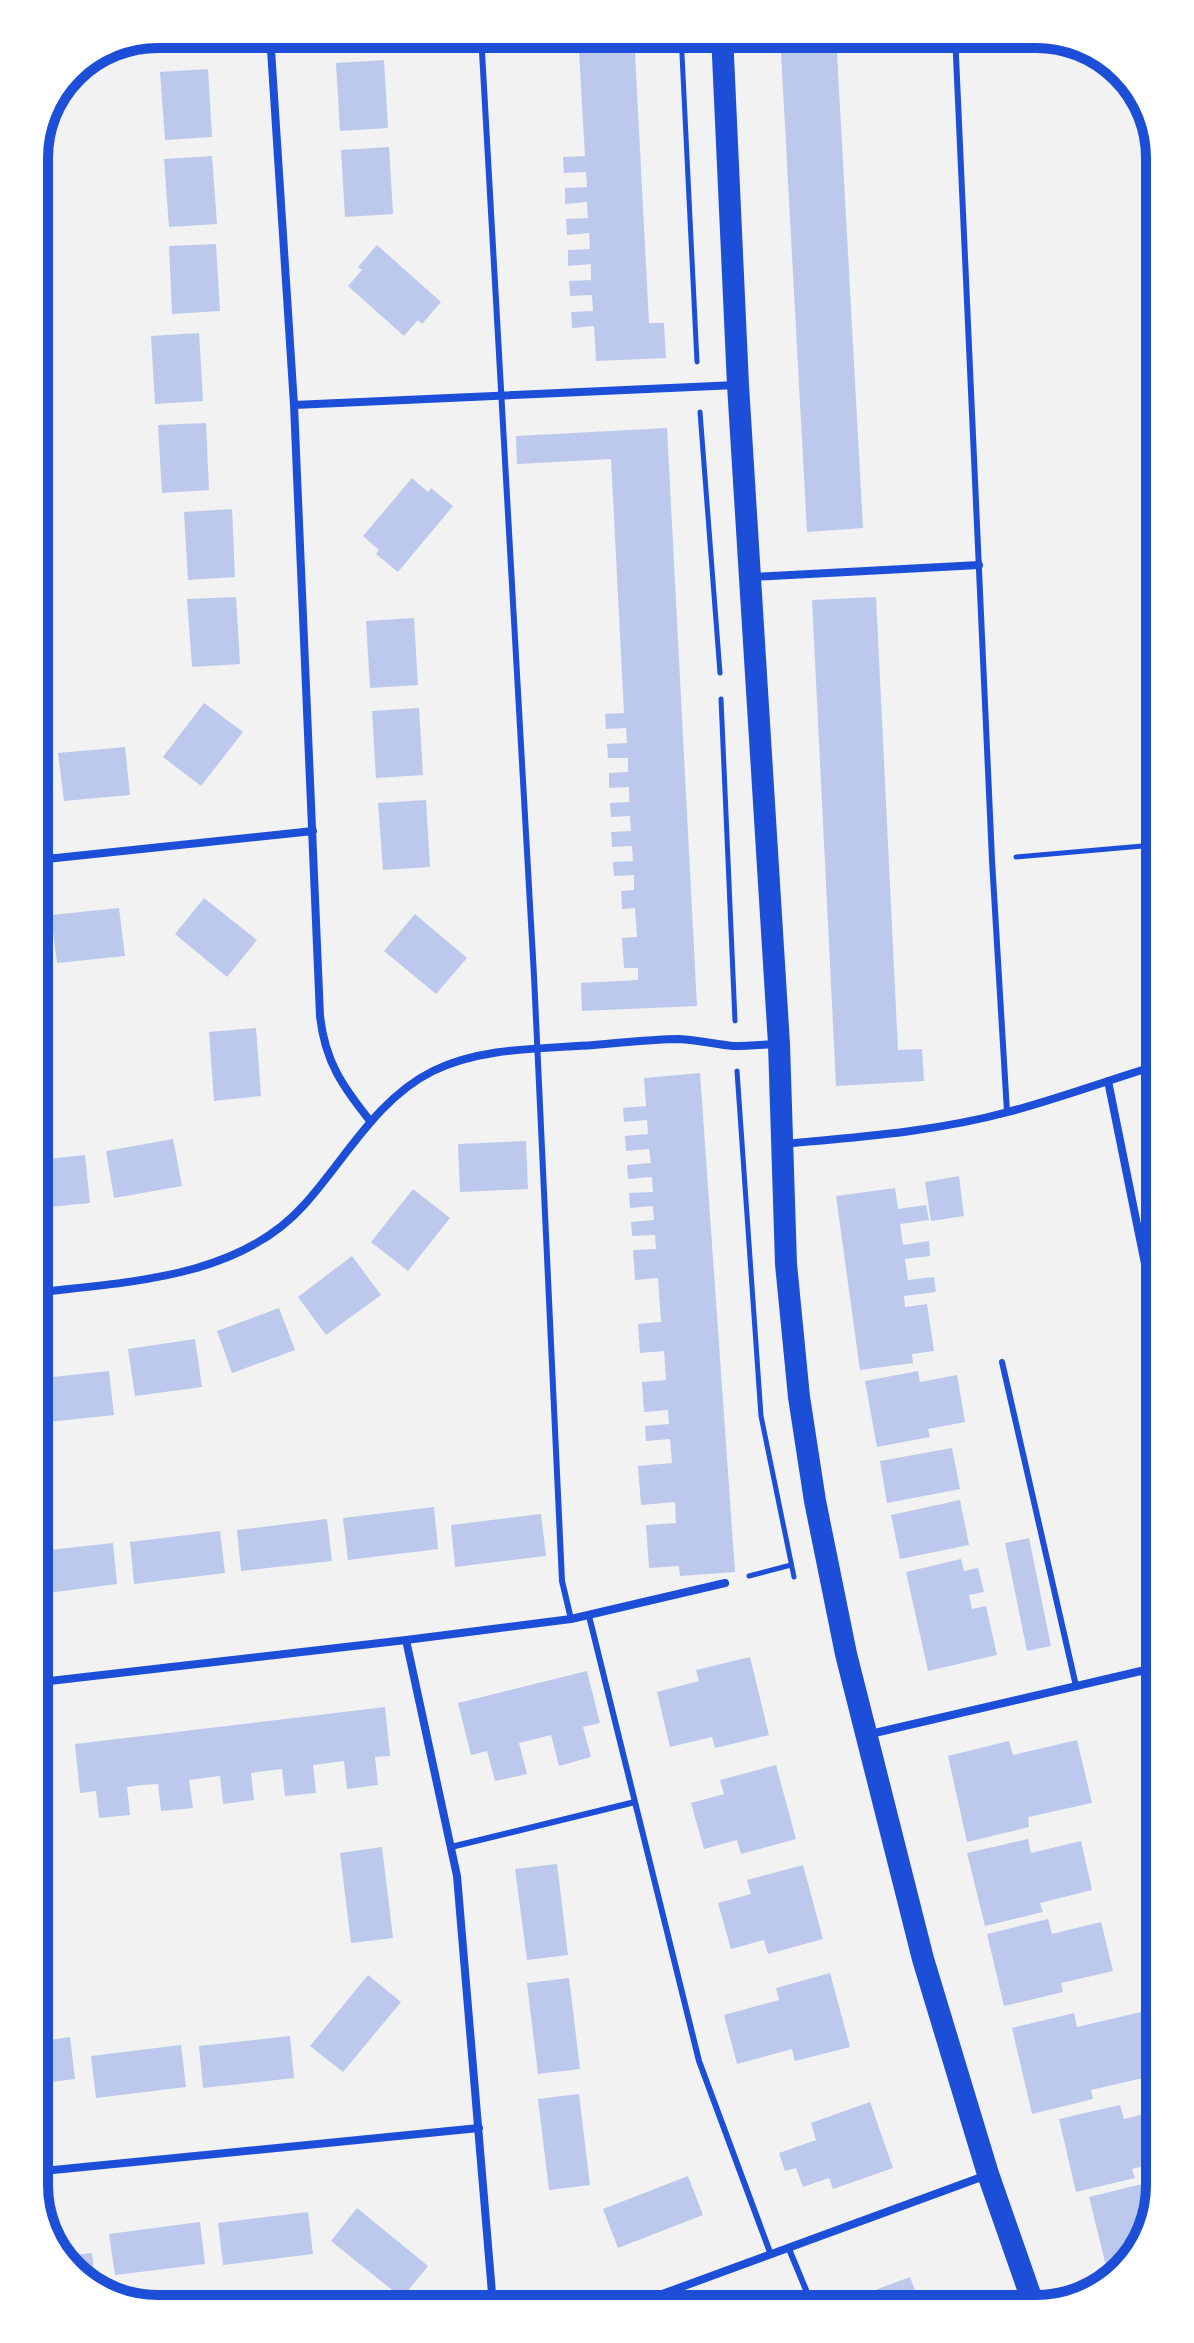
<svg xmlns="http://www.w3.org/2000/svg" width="1194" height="2343" font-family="'Playfair Display',serif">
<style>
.building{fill:#bdc9ec}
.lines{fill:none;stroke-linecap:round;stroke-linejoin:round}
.path{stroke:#1d4ed8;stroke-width:5}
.service{stroke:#1d4ed8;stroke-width:6}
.minor{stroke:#1d4ed8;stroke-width:8}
.trunk{stroke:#1d4ed8;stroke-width:22}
.rim{fill:none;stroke:#1d4ed8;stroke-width:10}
</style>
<rect width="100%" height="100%" fill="#f2f2f2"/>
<!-- building -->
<path class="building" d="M 578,34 L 634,34 L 649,323 L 664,323 L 666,358 L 596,361 L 594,326 L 572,328 L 571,312 L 593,311 L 592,295 L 570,296 L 569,281 L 591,280 L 591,264 L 568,266 L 568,250 L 590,249 L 589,233 L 567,235 L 566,219 L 588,218 L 587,202 L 565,204 L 565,188 L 587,187 L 586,172 L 564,173 L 563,157 L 585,156 Z
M 780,34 L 836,34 L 863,528 L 807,532 Z
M 384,60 L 388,128 L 340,131 L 336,63 Z
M 208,69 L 212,137 L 165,140 L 160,72 Z
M 389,147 L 393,214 L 345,217 L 341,150 Z
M 212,156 L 217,224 L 169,227 L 164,159 Z
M 216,244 L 220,311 L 172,314 L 169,246 Z
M 377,245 L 441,302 L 422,324 L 418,320 L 404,336 L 348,286 L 362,270 L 358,267 Z
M 199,333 L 203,401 L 155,404 L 151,336 Z
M 206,423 L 209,490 L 162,493 L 158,425 Z
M 667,428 L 697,1006 L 582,1011 L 581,983 L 638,980 L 638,968 L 624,968 L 622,938 L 637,937 L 635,908 L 622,909 L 621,891 L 634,890 L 634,875 L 614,876 L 613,862 L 633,861 L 632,846 L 612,847 L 611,832 L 631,831 L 630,816 L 611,817 L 610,803 L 629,802 L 629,787 L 609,788 L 609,773 L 628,772 L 628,758 L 608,758 L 607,744 L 627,743 L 626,728 L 606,729 L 605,714 L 624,713 L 611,459 L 517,464 L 516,436 Z
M 412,478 L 428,492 L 431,488 L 453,506 L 398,572 L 376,554 L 379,550 L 363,536 Z
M 232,509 L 235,577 L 188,580 L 184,512 Z
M 236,597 L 240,664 L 192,667 L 187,599 Z
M 876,597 L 898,1050 L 922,1049 L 924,1081 L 836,1086 L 812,600 Z
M 414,618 L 418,685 L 370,688 L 366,621 Z
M 204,703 L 243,732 L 201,786 L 163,757 Z
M 419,708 L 423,775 L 376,778 L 372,711 Z
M 125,747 L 130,795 L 64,801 L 58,753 Z
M 37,764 L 42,786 L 37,786 Z
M 426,800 L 430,867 L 383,870 L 378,803 Z
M 204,898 L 257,940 L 227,977 L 175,934 Z
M 119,908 L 125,956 L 57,963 L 51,915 Z
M 415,914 L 467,958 L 436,994 L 384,951 Z
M 256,1028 L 261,1096 L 214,1101 L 209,1032 Z
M 700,1073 L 735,1572 L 680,1576 L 679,1566 L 649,1568 L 646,1525 L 676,1523 L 675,1502 L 641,1505 L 638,1466 L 672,1463 L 670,1439 L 646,1441 L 645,1426 L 669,1424 L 668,1410 L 644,1412 L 642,1382 L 666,1380 L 664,1351 L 640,1353 L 638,1324 L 661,1322 L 658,1278 L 635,1280 L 633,1250 L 656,1249 L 655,1235 L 632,1236 L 631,1222 L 654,1220 L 653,1206 L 630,1208 L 629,1193 L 653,1192 L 652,1177 L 628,1179 L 627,1165 L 651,1163 L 649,1149 L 626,1151 L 625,1136 L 648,1134 L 647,1120 L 624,1122 L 623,1108 L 646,1106 L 644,1078 Z
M 173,1139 L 182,1186 L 114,1198 L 106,1151 Z
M 526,1141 L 528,1189 L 460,1192 L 458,1144 Z
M 85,1155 L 90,1203 L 39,1208 L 39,1160 Z
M 959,1176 L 964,1216 L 931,1221 L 925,1182 Z
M 895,1188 L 898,1209 L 926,1205 L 929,1220 L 900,1224 L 903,1245 L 929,1241 L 930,1256 L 905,1259 L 908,1280 L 934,1277 L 936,1292 L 904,1296 L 905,1307 L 927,1304 L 934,1351 L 912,1354 L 913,1363 L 860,1370 L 836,1196 Z
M 413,1189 L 450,1218 L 408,1271 L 371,1242 Z
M 352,1256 L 381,1295 L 326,1335 L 298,1297 Z
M 279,1308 L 295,1350 L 232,1373 L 217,1331 Z
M 195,1339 L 202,1387 L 135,1396 L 128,1349 Z
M 109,1371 L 114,1415 L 48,1422 L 43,1378 Z
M 918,1371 L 920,1382 L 957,1375 L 965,1422 L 928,1429 L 930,1437 L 877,1447 L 865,1381 Z
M 952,1448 L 960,1489 L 887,1503 L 880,1461 Z
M 960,1500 L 969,1545 L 900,1559 L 891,1515 Z
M 434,1507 L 438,1549 L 348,1560 L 343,1518 Z
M 541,1514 L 546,1556 L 455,1567 L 451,1525 Z
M 327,1519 L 332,1561 L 241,1571 L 237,1530 Z
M 220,1531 L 225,1573 L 134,1584 L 130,1542 Z
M 1029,1538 L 1051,1646 L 1027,1651 L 1005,1543 Z
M 113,1543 L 117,1584 L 40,1594 L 40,1551 Z
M 961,1559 L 964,1571 L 978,1568 L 984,1592 L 969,1595 L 972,1609 L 986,1606 L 997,1655 L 928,1671 L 906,1572 Z
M 750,1657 L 769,1735 L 715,1748 L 712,1737 L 670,1747 L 657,1692 L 699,1681 L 696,1670 Z
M 587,1671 L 600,1723 L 583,1727 L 591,1757 L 559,1766 L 551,1735 L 519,1743 L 527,1774 L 495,1781 L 487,1751 L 471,1755 L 458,1703 Z
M 385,1707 L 390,1756 L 375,1757 L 378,1785 L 347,1789 L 344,1761 L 313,1765 L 316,1793 L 285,1796 L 282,1769 L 266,1771 L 251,1773 L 254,1800 L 223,1804 L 220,1776 L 189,1780 L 193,1808 L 161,1811 L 158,1784 L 142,1785 L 127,1787 L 130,1815 L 99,1818 L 96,1791 L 80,1793 L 75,1744 Z
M 1077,1740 L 1092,1803 L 1028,1817 L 1029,1827 L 967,1842 L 948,1756 L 1009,1741 L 1013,1755 Z
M 776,1765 L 796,1839 L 741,1854 L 737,1840 L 704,1849 L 691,1803 L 724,1794 L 720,1780 Z
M 41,1780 L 43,1780 L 47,1814 L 41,1815 Z
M 1028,1839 L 1031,1853 L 1081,1841 L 1092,1890 L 1040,1903 L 1043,1912 L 985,1926 L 967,1853 Z
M 382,1847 L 393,1938 L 351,1943 L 340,1853 Z
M 557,1864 L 568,1955 L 527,1960 L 515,1869 Z
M 803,1865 L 823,1939 L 768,1954 L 764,1940 L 731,1949 L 718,1903 L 751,1894 L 747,1880 Z
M 1048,1919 L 1052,1934 L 1101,1922 L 1113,1971 L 1061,1983 L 1063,1992 L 1004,2006 L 987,1934 Z
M 830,1973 L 850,2047 L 795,2061 L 792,2049 L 737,2064 L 724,2015 L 779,2000 L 776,1988 Z
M 368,1975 L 401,2002 L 343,2072 L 310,2046 Z
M 569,1978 L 580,2069 L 538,2074 L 527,1983 Z
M 1141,2012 L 1156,2075 L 1091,2090 L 1093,2099 L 1032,2114 L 1012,2028 L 1074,2013 L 1077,2027 Z
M 290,2036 L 294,2078 L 203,2088 L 199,2046 Z
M 70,2037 L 75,2079 L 43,2083 L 42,2041 Z
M 181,2045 L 186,2087 L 96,2098 L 91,2056 Z
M 579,2094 L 590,2185 L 549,2190 L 538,2099 Z
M 870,2102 L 893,2168 L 833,2189 L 829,2178 L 803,2187 L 796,2168 L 785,2171 L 779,2153 L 816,2140 L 811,2123 Z
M 1120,2105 L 1124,2119 L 1160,2110 L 1160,2162 L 1132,2169 L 1135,2178 L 1076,2192 L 1059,2119 Z
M 688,2176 L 703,2215 L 618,2248 L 603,2209 Z
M 1150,2182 L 1154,2197 L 1157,2196 L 1139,2254 L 1125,2265 L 1107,2270 L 1089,2197 Z
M 357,2208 L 428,2266 L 402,2298 L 331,2241 Z
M 308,2212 L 313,2254 L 223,2265 L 218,2223 Z
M 200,2222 L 205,2264 L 115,2275 L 109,2234 Z
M 92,2253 L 96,2290 L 89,2288 L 63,2256 Z
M 910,2277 L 919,2301 L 861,2302 L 859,2296 Z"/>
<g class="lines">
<!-- path -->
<path class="path" d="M 681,34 L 697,362
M 700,412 L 720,673
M 721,699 L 735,1021
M 1016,857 L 1154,845
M 737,1071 L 761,1416 L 794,1577
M 749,1576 L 791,1565"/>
<!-- service -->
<path class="service" d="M 481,34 L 534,976 L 562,1581 L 571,1619
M 955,34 L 992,860 L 1007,1112
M 1002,1362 L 1076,1686
M 589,1616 L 699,2061 L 771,2255
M 451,1847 L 635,1802
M 789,2249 L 811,2302"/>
<!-- minor -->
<path class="minor" d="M 270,34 L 294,405 L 320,1016 C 325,1062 343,1087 371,1122
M 294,405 L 737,385
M 752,577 L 979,565
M 37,860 L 313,831
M 1108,1081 L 1156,1318
M 782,1144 C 858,1137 934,1132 1008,1112 C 1057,1099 1106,1081 1155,1066
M 39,1292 C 129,1282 239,1278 304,1205 C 345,1160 376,1099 433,1071 C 482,1047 541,1049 594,1045 C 622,1043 651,1039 679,1039 C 697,1040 715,1044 733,1046 C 747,1046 761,1045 775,1044
M 406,1640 L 457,1876 L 493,2305
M 41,1682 L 406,1640 L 571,1619 L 725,1583
M 866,1735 L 1158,1667
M 43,2171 L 479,2128
M 635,2304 L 987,2175"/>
<!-- trunk -->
<path class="trunk" d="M 722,34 L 738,385 L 779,1044 L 786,1264 L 799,1397 L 815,1501 L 846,1654 L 923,1959 L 988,2174 L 1032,2300"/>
</g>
<!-- crop -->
<path d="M0 0H1194V2343H0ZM158 48H1036A110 110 0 0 1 1146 158V2185A110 110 0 0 1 1036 2295H158A110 110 0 0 1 48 2185V158A110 110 0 0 1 158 48Z" fill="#fff" fill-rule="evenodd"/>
<path class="rim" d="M158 48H1036A110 110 0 0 1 1146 158V2185A110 110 0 0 1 1036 2295H158A110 110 0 0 1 48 2185V158A110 110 0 0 1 158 48Z"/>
</svg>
